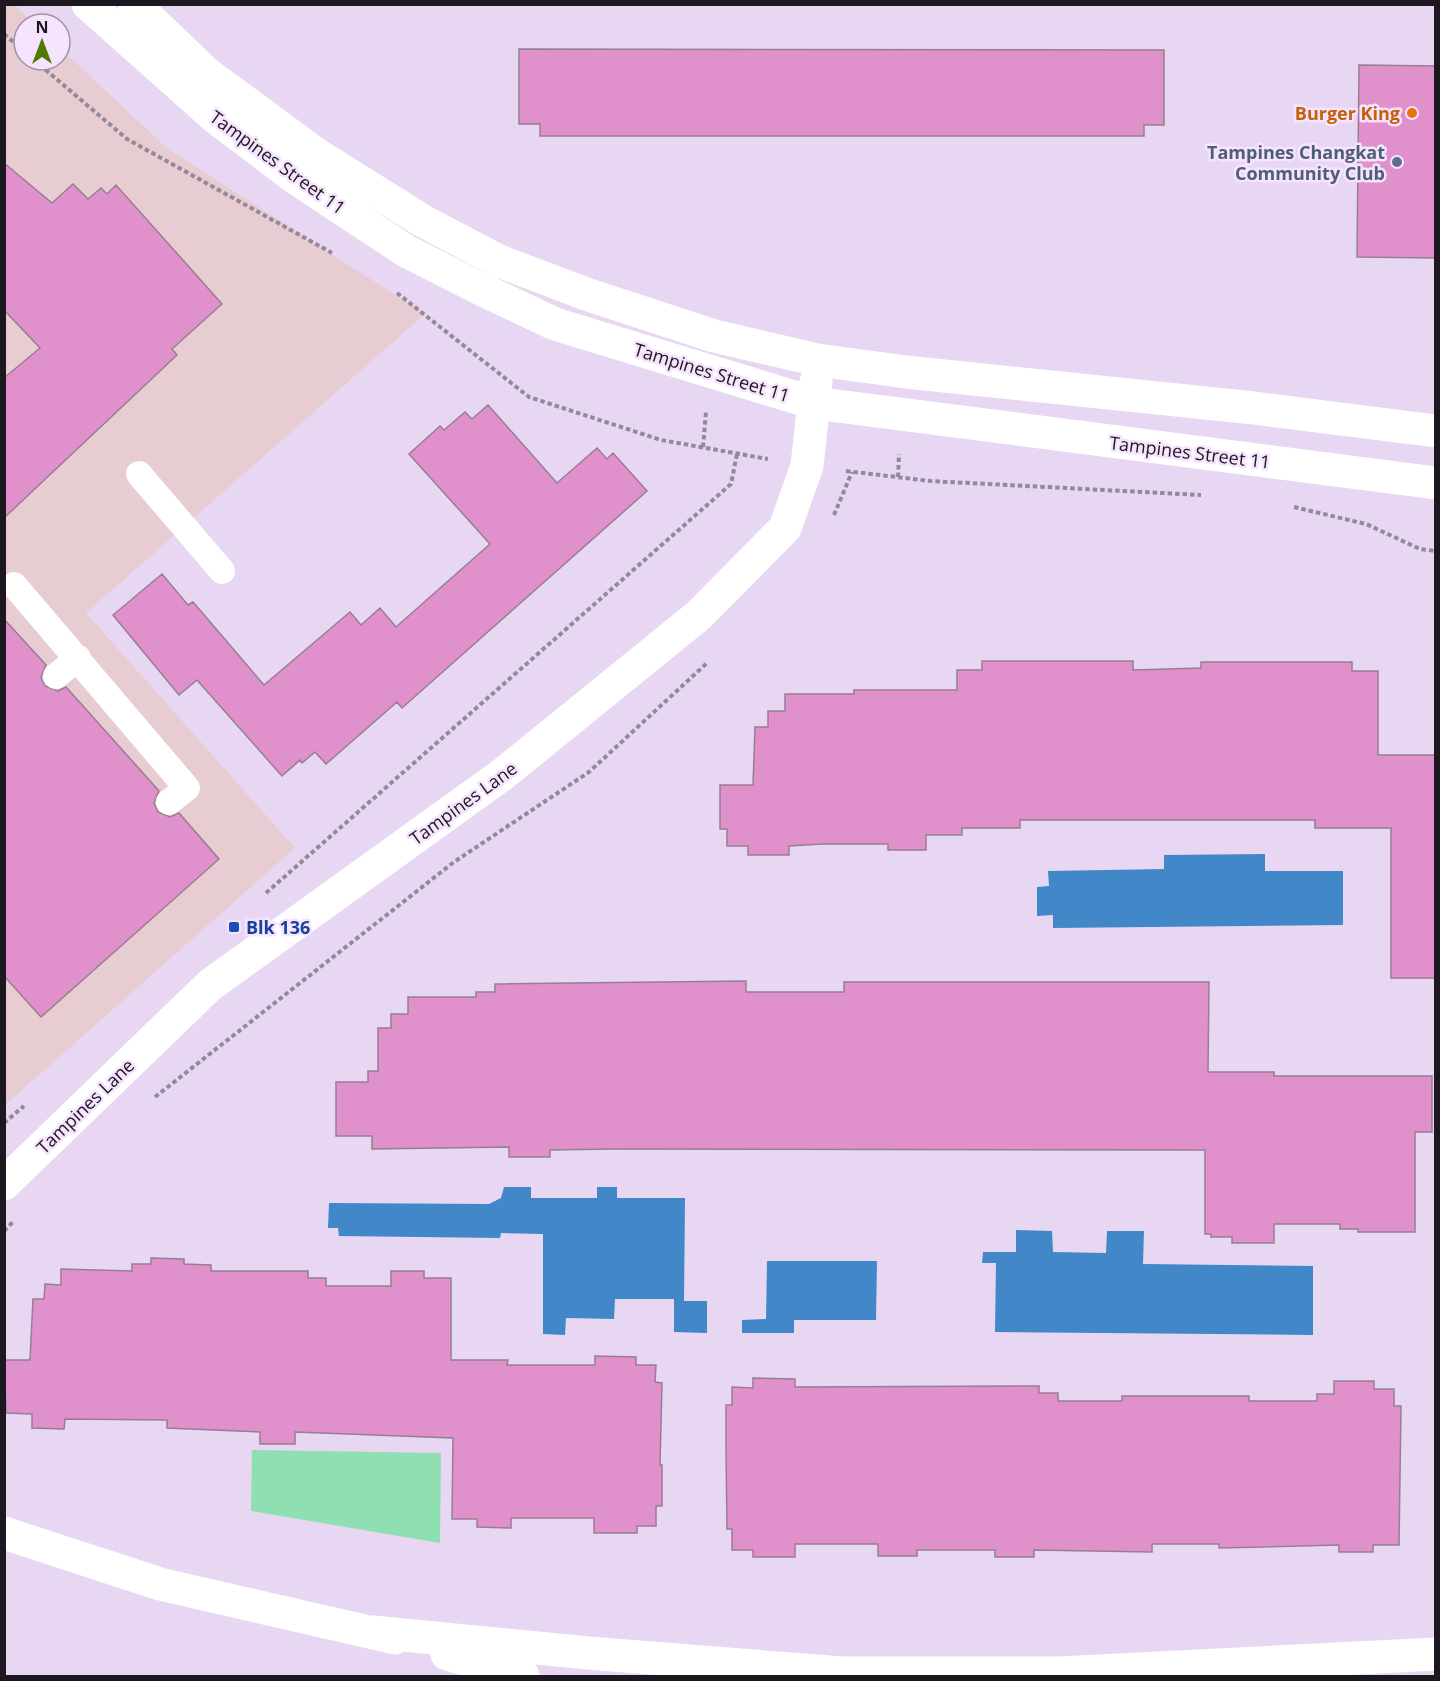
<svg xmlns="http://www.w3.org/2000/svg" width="1440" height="1681" font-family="'Open Sans',sans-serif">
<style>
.commercial{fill:#e7cdd2}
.green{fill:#8fdfb3}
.water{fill:#4287c8}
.building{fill:#e091cc;stroke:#977e90;stroke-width:1.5}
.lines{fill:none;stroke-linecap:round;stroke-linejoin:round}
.path{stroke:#94889b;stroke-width:4;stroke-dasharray:4.5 3;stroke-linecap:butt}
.service{stroke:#fff;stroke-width:26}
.minor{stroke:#fff;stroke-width:33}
.motorway{stroke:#fff;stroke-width:33}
.food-dot{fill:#e8710a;stroke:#f6e4ff;stroke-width:2}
.service-dot{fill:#5c6f8a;stroke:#f6e4ff;stroke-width:2}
.transit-dot{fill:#1a4fb4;stroke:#f6e4ff;stroke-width:2}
.labels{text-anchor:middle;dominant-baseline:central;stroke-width:5;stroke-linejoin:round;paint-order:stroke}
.food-label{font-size:18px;font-weight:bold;fill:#c56008;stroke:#f6e4ff;text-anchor:end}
.service-label{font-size:18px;font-weight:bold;fill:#4e5e75;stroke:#f6e4ff;text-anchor:end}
.street-label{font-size:18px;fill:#1d1720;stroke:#f6e4ff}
.transit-label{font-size:18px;font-weight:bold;fill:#164399;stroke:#f6e4ff;text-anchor:start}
</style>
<rect width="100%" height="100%" fill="#e8d7f2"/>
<!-- commercial -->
<path class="commercial" d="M 13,4 L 34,24 L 24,24 L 24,60 L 60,60 L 60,48 L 168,149 L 425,314 L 86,613 L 295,848 L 5,1105 L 4,5 Z"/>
<!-- green -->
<path class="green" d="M 252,1450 L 441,1453 L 440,1543 L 251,1511 Z"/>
<!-- water -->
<path class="water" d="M 1265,854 L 1265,871 L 1343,871 L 1343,925 L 1053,928 L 1053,915 L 1037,916 L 1037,887 L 1049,886 L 1048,871 L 1164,869 L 1164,855 Z
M 504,1187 L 531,1187 L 531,1198 L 597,1198 L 597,1187 L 617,1187 L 617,1198 L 685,1198 L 684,1301 L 707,1301 L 707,1333 L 674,1332 L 674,1299 L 615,1299 L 614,1319 L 566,1318 L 565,1335 L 543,1334 L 543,1234 L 501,1233 L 500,1238 L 339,1236 L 338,1228 L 328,1228 L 329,1203 L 489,1204 L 501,1198 Z
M 1016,1230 L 1052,1231 L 1053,1252 L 1106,1253 L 1107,1231 L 1144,1231 L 1143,1264 L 1313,1266 L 1313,1335 L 995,1332 L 996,1263 L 982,1263 L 983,1252 L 1016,1252 Z
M 767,1261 L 877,1261 L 876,1320 L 794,1320 L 794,1333 L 742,1333 L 742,1320 L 766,1319 Z"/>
<!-- building -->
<path class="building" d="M 519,49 L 1164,50 L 1164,125 L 1144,125 L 1144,136 L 540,136 L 540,124 L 519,124 Z
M 1359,65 L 1436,66 L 1436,258 L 1357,257 Z
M 4,163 L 52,203 L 73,184 L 88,199 L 101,188 L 107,194 L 116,185 L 222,304 L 172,349 L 177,355 L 4,518 L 4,378 L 40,348 L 4,310 Z
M 488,405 L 557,483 L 597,448 L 607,459 L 613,453 L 647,491 L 402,708 L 397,702 L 326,764 L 315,752 L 302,763 L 300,760 L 282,776 L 197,680 L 179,695 L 113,615 L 162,574 L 188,605 L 193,602 L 264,685 L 350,612 L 361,625 L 380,608 L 396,627 L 490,544 L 409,454 L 440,426 L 444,430 L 465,412 L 472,419 Z
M 4,619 L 46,665 L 41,678 L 45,686 L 58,691 L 66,687 L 159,791 L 154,803 L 158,812 L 170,817 L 179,813 L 219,859 L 41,1017 L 4,976 Z
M 982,661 L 1133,661 L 1133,670 L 1201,668 L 1201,662 L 1352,662 L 1352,671 L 1378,671 L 1378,755 L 1436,755 L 1436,978 L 1391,978 L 1391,828 L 1315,828 L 1315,820 L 1020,820 L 1020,828 L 962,828 L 962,835 L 926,835 L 926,850 L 888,850 L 888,844 L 823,844 L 789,846 L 789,855 L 748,855 L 748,846 L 727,846 L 727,829 L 720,829 L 720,785 L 753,785 L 755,727 L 768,727 L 768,711 L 785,711 L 785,694 L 854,694 L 854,690 L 957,690 L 957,670 L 982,670 Z
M 746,981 L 746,992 L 844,992 L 844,982 L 1209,982 L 1208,1072 L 1274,1072 L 1274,1076 L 1432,1076 L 1432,1132 L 1415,1132 L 1415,1232 L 1358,1232 L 1358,1229 L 1340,1229 L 1340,1224 L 1274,1224 L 1274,1243 L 1232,1243 L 1232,1237 L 1211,1237 L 1211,1234 L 1205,1234 L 1205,1150 L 612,1149 L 550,1150 L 550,1157 L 509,1157 L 509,1147 L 372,1149 L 372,1136 L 336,1136 L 336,1082 L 368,1082 L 368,1071 L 378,1071 L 378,1028 L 391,1028 L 391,1014 L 408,1014 L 408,997 L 476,997 L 476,992 L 495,992 L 495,984 Z
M 151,1258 L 184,1259 L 184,1264 L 211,1265 L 211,1271 L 308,1271 L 308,1278 L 326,1278 L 326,1286 L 391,1286 L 391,1271 L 424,1271 L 424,1278 L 451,1278 L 451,1360 L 508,1360 L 507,1365 L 595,1365 L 595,1356 L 636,1357 L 636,1365 L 656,1365 L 655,1382 L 662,1383 L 660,1465 L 662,1465 L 662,1506 L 656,1506 L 656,1526 L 637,1526 L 637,1533 L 594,1533 L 594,1518 L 511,1518 L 511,1528 L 477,1527 L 477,1519 L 452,1519 L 453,1438 L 295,1432 L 295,1444 L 260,1444 L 260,1432 L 167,1428 L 167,1420 L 65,1419 L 64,1429 L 32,1428 L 32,1414 L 6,1413 L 4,1360 L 30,1360 L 33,1299 L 44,1299 L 45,1284 L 61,1285 L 61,1269 L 132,1271 L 132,1264 L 151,1264 Z
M 753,1378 L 795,1379 L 795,1387 L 1039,1386 L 1039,1393 L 1058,1393 L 1058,1401 L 1122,1401 L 1122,1396 L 1249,1396 L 1249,1401 L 1317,1401 L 1317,1394 L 1334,1394 L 1334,1381 L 1374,1381 L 1374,1389 L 1394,1389 L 1394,1406 L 1401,1406 L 1399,1545 L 1373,1545 L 1373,1552 L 1339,1552 L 1339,1545 L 1219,1548 L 1219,1544 L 1152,1544 L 1152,1552 L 1034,1550 L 1034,1557 L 995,1557 L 995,1550 L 917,1550 L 917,1556 L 878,1556 L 878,1544 L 795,1544 L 795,1557 L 753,1557 L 753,1550 L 732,1550 L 732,1529 L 727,1529 L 726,1449 L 726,1405 L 732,1405 L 732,1387 L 753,1388 Z"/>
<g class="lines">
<!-- path -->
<path class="path" d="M 4,34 L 24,51
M 34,60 L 127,139 L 332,253
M 397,293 L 529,397 L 661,440 L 768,459
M 703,447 L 706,412
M 846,471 L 930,481 L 1201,495
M 898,477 L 899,454
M 1294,507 L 1366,524 L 1420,549 L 1436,551
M 834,515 L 852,472
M 266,893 L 731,484 L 737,454
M 155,1097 L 454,862 L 589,772 L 707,663
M 4,1123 L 24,1106
M 4,1231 L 13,1222"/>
<!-- service -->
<path class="service" d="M 139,474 L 222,571
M 14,585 L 187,788 L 169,802
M 56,676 L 78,658"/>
<!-- minor -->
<path class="minor" d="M 88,4 L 215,117 L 297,179 L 406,251 L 485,291 L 555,324 L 814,403 L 1436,483
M 134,4 L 206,73 L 316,154 L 423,221 L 499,261 L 586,294 L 714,336 L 818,360 L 906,372 L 1254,408 L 1436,431
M 4,1184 L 210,985 L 503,774 L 699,615 L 785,528 L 807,466 L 816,382"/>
<!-- motorway -->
<path class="motorway" d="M 4,1533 L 160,1584 L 395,1638
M 373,1632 L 588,1653 L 842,1673 L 1059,1673 L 1436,1654
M 447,1654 L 523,1676"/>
</g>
<!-- markers -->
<circle class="food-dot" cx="1412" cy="113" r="6"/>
<circle class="service-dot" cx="1397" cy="162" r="6"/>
<rect class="transit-dot" x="228" y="921" width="12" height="12" rx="3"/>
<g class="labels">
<!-- food labels -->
<g class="food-label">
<text x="1400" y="113">Burger King</text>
</g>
<!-- service labels -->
<g class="service-label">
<text x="1385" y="152">Tampines Changkat<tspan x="1385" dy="21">Community Club</tspan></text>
</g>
<!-- street labels -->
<g class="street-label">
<text transform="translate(278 162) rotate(36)">Tampines Street 11</text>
<text transform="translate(712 372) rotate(17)">Tampines Street 11</text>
<text transform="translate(1190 452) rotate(7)">Tampines Street 11</text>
<text transform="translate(463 803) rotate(-36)">Tampines Lane</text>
<text transform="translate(85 1106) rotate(-44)">Tampines Lane</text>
</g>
<!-- transit labels -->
<g class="transit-label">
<text x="246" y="927">Blk 136</text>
</g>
</g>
<!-- border -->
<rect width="1440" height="1681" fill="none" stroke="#1d1720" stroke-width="12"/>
<!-- north arrow -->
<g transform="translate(42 42)"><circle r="28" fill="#f6e4ff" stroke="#9f92a6" stroke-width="1.5"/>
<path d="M0-4.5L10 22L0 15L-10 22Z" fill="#507b00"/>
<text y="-9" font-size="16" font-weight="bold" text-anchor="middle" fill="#1d1720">N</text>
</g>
</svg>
